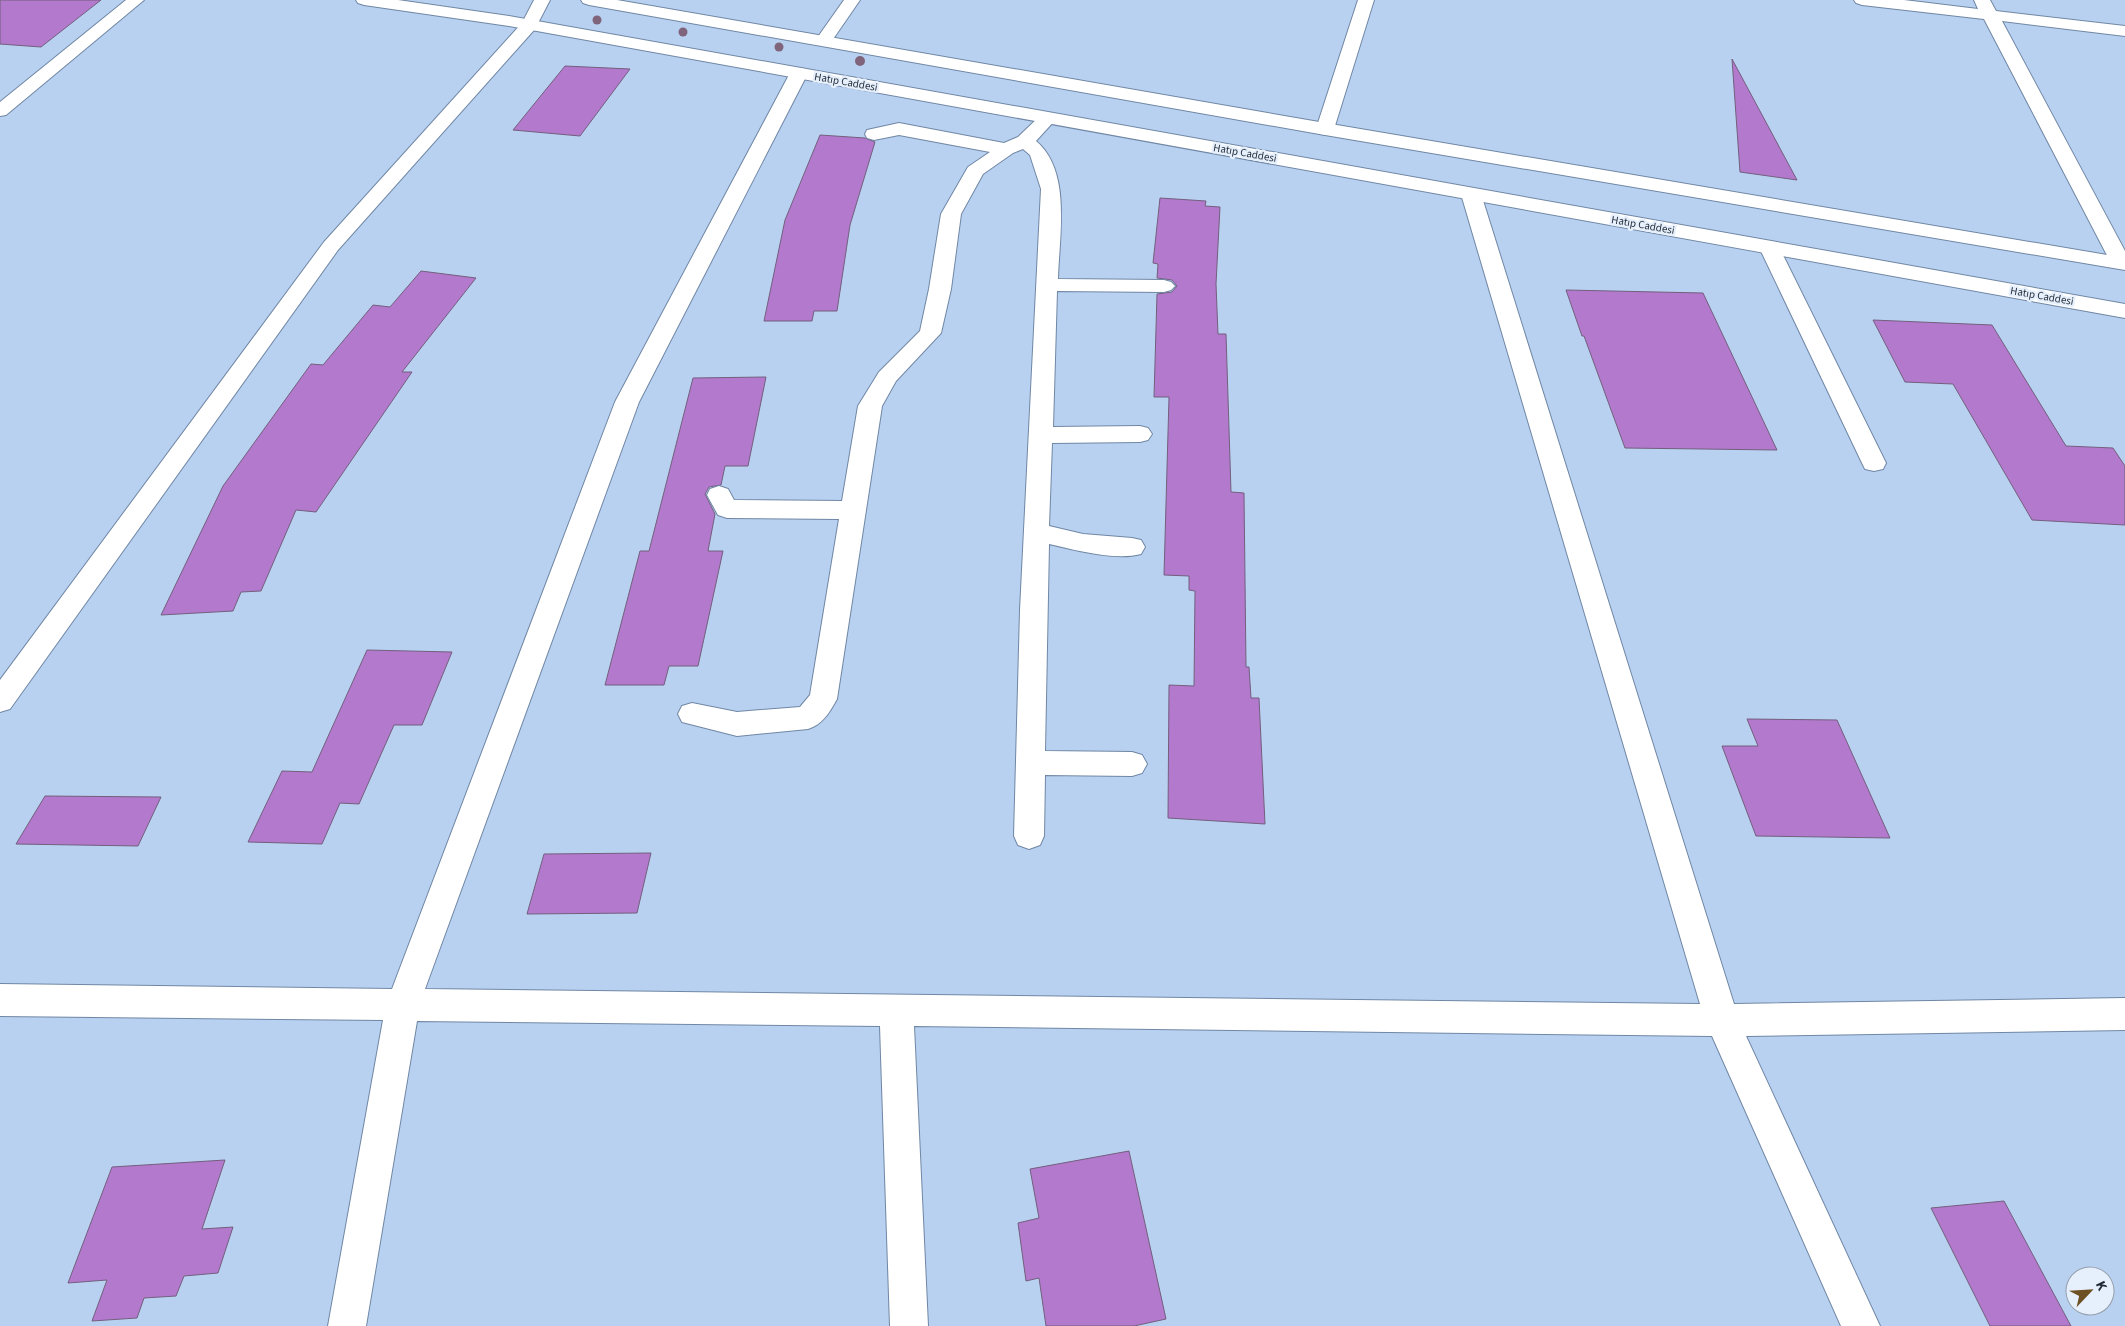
<svg xmlns="http://www.w3.org/2000/svg" width="2125" height="1326" font-family="'Source Sans 3',sans-serif">
<style>
.building{fill:#b279cd;stroke:#735f7d}
.lines{fill:none;stroke-linecap:round;stroke-linejoin:round}
.minor-casing{stroke:#7087a4;stroke-width:2}
.major-casing{stroke:#7087a4;stroke-width:2}
.minor{fill:#fff;fill-rule:evenodd}
.major{fill:#fff;fill-rule:evenodd}
.tree{fill:#7f647b}
.labels{text-anchor:middle;dominant-baseline:central;stroke-width:4.5;stroke-linejoin:round;paint-order:stroke}
.far-street-label{font-size:11px;fill:#1e2733;stroke:#e6f0fd}
</style>
<rect width="100%" height="100%" fill="#b8d1f1"/>
<!-- building -->
<path class="building" d="M 0,0 L 101,0 L 41,47 L 0,44 Z
M 1732,59 L 1797,180 L 1740,172 Z
M 565,66 L 630,69 L 580,136 L 513,130 Z
M 820,135 L 865,138 L 875,142 L 850,225 L 837,311 L 814,311 L 812,321 L 764,321 L 785,220 Z
M 1160,198 L 1206,201 L 1205,206 L 1220,207 L 1216,284 L 1218,334 L 1226,334 L 1231,492 L 1244,493 L 1246,667 L 1249,667 L 1251,698 L 1259,698 L 1265,824 L 1168,818 L 1169,685 L 1194,686 L 1195,591 L 1189,590 L 1189,576 L 1164,575 L 1169,397 L 1154,397 L 1157,294 L 1172,292 L 1177,286 L 1172,280 L 1157,278 L 1158,264 L 1153,263 Z
M 421,271 L 476,278 L 402,372 L 412,372 L 316,512 L 296,510 L 261,591 L 241,592 L 233,611 L 161,615 L 223,486 L 311,364 L 323,365 L 373,305 L 390,307 Z
M 1566,290 L 1703,293 L 1777,450 L 1625,448 L 1584,336 L 1582,336 Z
M 1873,320 L 1992,325 L 2066,446 L 2113,448 L 2125,466 L 2125,525 L 2032,520 L 1953,384 L 1905,382 Z
M 766,377 L 748,466 L 725,466 L 721,485 L 709,487 L 705,494 L 715,514 L 708,551 L 723,551 L 698,666 L 669,666 L 664,685 L 605,685 L 640,551 L 649,551 L 693,378 Z
M 367,650 L 452,652 L 422,725 L 394,725 L 359,804 L 340,803 L 322,844 L 248,842 L 282,771 L 312,772 Z
M 1747,719 L 1837,720 L 1890,838 L 1756,836 L 1722,746 L 1758,746 Z
M 45,796 L 161,797 L 138,846 L 16,844 Z
M 651,853 L 637,913 L 527,914 L 544,854 Z
M 1129,1151 L 1166,1319 L 1134,1326 L 1046,1326 L 1039,1278 L 1026,1281 L 1018,1223 L 1039,1218 L 1030,1169 Z
M 225,1160 L 202,1229 L 233,1227 L 218,1273 L 184,1276 L 176,1296 L 144,1298 L 137,1318 L 92,1321 L 107,1280 L 68,1283 L 112,1167 Z
M 2004,1201 L 2071,1326 L 1990,1326 L 1931,1208 Z"/>
<g class="lines">
<defs>
<path id="minor" d="M 126,0 L 144,0 L 6,115 L 0,116 L 0,102 Z
M 534,0 L 550,0 L 535,29 L 338,250 L 10,709 L 0,712 L 0,680 L 324,242 L 522,23 Z
M 844,0 L 860,0 L 829,45 L 817,45 L 815,41 Z
M 1358,0 L 1374,0 L 1334,129 L 1332,133 L 1325,135 L 1318,133 L 1316,129 Z
M 1854,0 L 1904,0 L 1978,9 L 1974,0 L 1990,0 L 1996,11 L 2125,26 L 2125,36 L 2002,21 L 2125,251 L 2125,268 L 2114,267 L 2111,263 L 1984,19 L 1862,5 L 1856,3 Z
M 799,68 L 805,69 L 808,73 L 639,402 L 425,989 L 1700,1004 L 1461,194 L 1464,190 L 1471,188 L 1478,190 L 1481,194 L 1734,1004 L 2125,998 L 2125,1030 L 1746,1036 L 1880,1326 L 1841,1326 L 1712,1036 L 914,1026 L 928,1326 L 890,1326 L 880,1026 L 417,1021 L 366,1326 L 328,1326 L 383,1020 L 0,1016 L 0,984 L 392,989 L 615,402 L 790,73 L 793,69 Z
M 1048,113 L 1054,114 L 1057,118 L 1036,141 C 1072,171 1059,236 1058,279 L 1164,280 L 1171,282 L 1175,286 L 1171,290 L 1164,292 L 1057,291 L 1053,427 L 1140,426 L 1148,428 L 1152,434 L 1148,440 L 1140,442 L 1052,443 L 1049,526 L 1083,534 L 1132,538 L 1141,540 L 1145,547 L 1141,554 C 1115,561 1075,550 1049,544 L 1045,751 L 1132,752 L 1142,755 L 1147,764 L 1142,773 L 1132,776 L 1045,775 L 1044,836 L 1040,845 L 1029,849 L 1018,845 L 1014,836 L 1020,610 L 1041,189 L 1030,155 L 1023,149 L 1013,153 L 983,174 L 961,214 L 951,289 L 941,333 L 896,381 L 882,406 L 837,699 C 830,712 822,725 808,729 L 737,736 L 682,722 L 678,714 L 682,706 L 692,703 L 737,712 L 800,707 L 810,695 L 839,519 L 727,518 L 718,515 L 707,495 L 710,489 L 719,486 L 728,489 L 734,500 L 842,501 L 858,406 L 879,372 L 920,331 L 929,289 L 941,214 L 968,167 L 990,152 L 899,135 L 874,140 L 867,138 L 865,134 L 867,130 L 899,123 L 1004,143 L 1018,137 L 1042,114 Z
M 1769,241 L 1776,243 L 1779,247 L 1886,463 L 1883,469 L 1874,471 L 1865,469 L 1862,463 L 1759,247 L 1762,243 Z"/>
<path id="major" d="M 356,0 L 398,0 L 509,16 L 2125,304 L 2125,318 L 509,26 L 364,5 L 358,3 Z
M 581,0 L 617,0 L 1325,123 L 2125,258 L 2125,270 L 1325,135 L 589,5 L 583,3 Z"/>
</defs>
<!-- minor casing -->
<use href="#minor" class="minor-casing"/>
<!-- major casing -->
<use href="#major" class="major-casing"/>
<!-- minor -->
<use href="#minor" class="minor"/>
<!-- major -->
<use href="#major" class="major"/>
</g>
<!-- trees -->
<g class="tree">
<circle cx="597" cy="20" r="4.5"/>
<circle cx="683" cy="32" r="4.5"/>
<circle cx="779" cy="47" r="4.5"/>
<circle cx="860" cy="61" r="5"/>
</g>
<g class="labels">
<!-- far-street labels -->
<g class="far-street-label">
<text transform="translate(846 82) rotate(10)">Hatıp Caddesi</text>
<text transform="translate(1245 153) rotate(10)">Hatıp Caddesi</text>
<text transform="translate(1643 225) rotate(10)">Hatıp Caddesi</text>
<text transform="translate(2042 296) rotate(10)">Hatıp Caddesi</text>
</g>
</g>
<!-- north arrow -->
<g transform="translate(2090 1291) rotate(65)"><circle r="24" fill="#e6f0fd" stroke="#96a0ac"/>
<path d="M0-4L9 19L0 12L-9 19Z" fill="#6e5025"/>
<text y="-8" font-size="14" font-weight="bold" text-anchor="middle" fill="#1e2733">K</text>
</g>
</svg>
